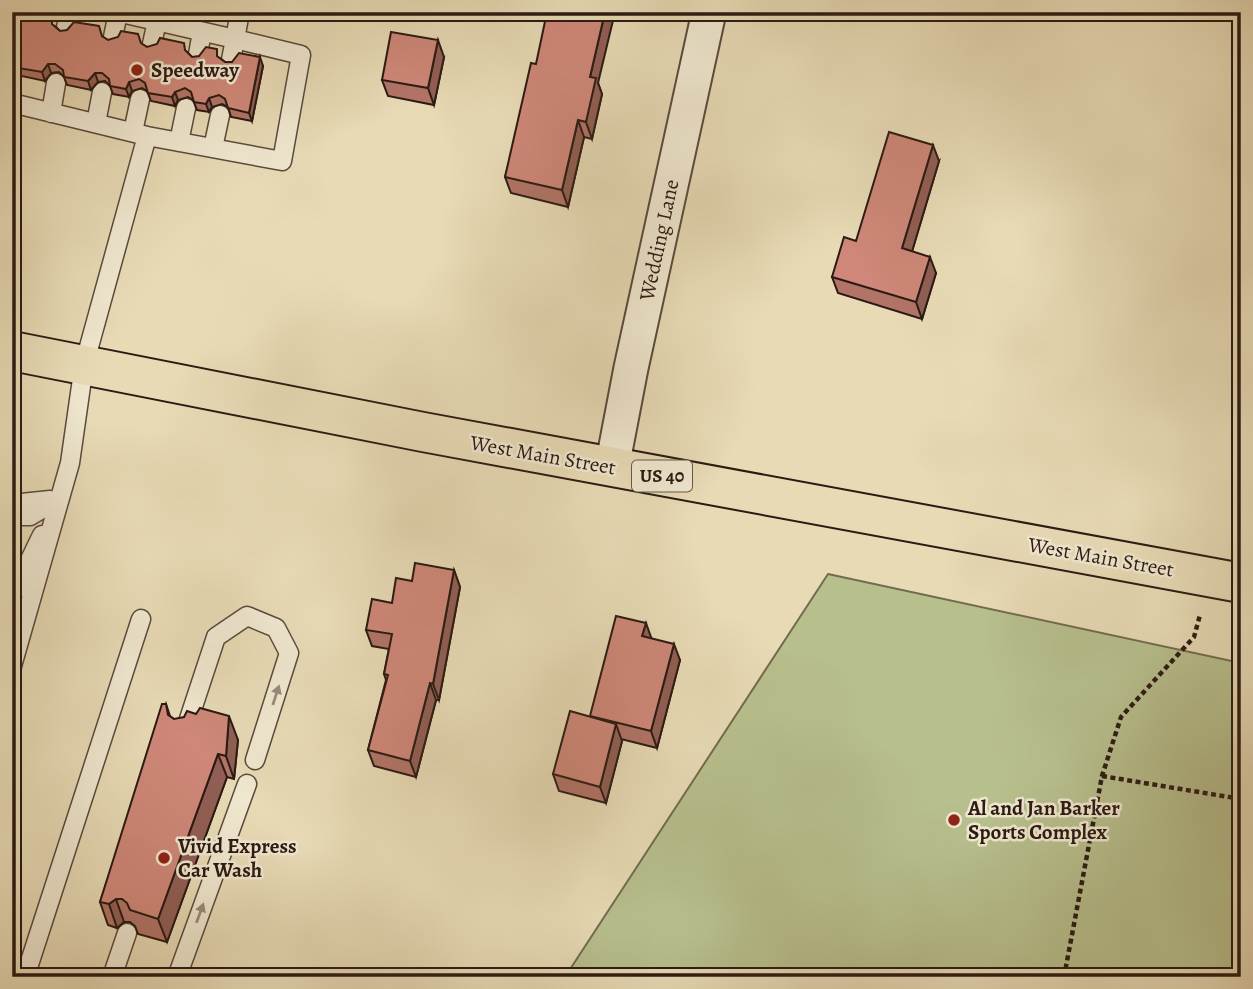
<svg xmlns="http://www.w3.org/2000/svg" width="1253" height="989" font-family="Alegreya,serif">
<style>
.green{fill:#b7bf8d;stroke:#716c50;stroke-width:2}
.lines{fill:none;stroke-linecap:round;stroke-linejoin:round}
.service-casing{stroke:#5a4a3c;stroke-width:21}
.minor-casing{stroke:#5a4a3c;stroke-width:37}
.primary-casing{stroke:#2b1a13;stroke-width:42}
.path{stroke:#2b1a13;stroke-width:4.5;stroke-dasharray:5 3.5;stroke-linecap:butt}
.service{stroke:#efe7cf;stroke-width:18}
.minor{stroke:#efe7cf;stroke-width:33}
.primary{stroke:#e7dab5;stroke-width:38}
.wall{fill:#b17467;stroke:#2b1a13;stroke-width:2}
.shaded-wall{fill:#905e54;stroke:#2b1a13;stroke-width:2}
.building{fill:#ce8778;stroke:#2b1a13;stroke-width:2}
.oneway{fill:#978b7a}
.poi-dot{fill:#8f2418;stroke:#efe7cf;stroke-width:2.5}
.labels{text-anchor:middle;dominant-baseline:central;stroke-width:5;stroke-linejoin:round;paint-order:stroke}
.shield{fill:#efe7cf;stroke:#66584b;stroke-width:2}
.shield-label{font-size:19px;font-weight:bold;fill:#2b1a13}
.poi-label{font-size:21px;font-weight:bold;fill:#2b1a13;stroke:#efe7cf;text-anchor:start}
.street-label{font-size:21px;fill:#2b1a13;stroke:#efe7cf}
</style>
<rect width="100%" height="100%" fill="#e7dab5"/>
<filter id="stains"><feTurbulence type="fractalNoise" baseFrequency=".00286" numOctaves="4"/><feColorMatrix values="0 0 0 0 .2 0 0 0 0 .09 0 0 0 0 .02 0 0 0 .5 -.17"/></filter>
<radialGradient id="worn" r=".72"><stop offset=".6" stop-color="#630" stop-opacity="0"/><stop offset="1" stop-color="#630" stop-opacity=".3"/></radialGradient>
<!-- green -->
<path class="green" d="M 828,574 L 1241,663 L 1241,977 L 565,977 Z"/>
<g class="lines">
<defs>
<path id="service" d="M 117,12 L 235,39 L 231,60
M 19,18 L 20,12
M 66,28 L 69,12
M 113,37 L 118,13
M 152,44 L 157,21
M 198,54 L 202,32
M 12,103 L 147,136 L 282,161 L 301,55 L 235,39 L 240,12
M 51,113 L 56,83
M 96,123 L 102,92
M 133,132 L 140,99
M 179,142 L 186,108
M 213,148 L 220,115
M 12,504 L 50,500
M 12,516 L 30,516 L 60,498
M 12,597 L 42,535
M 12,666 L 70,463 L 84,365 L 147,136
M 185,731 L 216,637 L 247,616 L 276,628 L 289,653 L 255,760
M 25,977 L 141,619
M 112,977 L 127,933
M 177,977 L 247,784"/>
<path id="minor" d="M 612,467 L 631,368 L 709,12"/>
<path id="primary" d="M 12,351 L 423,432 L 1241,583"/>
</defs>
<!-- service casing -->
<use href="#service" class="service-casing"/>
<!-- minor casing -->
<use href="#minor" class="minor-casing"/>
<!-- primary casing -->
<use href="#primary" class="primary-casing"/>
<!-- path -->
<path class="path" d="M 1102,776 L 1241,799
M 1064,977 L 1102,776 L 1121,717 L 1194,637 L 1200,615"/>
<!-- service -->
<use href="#service" class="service"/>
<!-- minor -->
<use href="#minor" class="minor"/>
<!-- primary -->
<use href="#primary" class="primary"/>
</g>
<!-- wall -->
<path class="wall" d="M 826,12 L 854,12 L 852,18 Z
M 12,20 L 55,26 L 60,31 L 102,37 L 108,40 L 141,44 L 147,47 L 187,52 L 192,57 L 220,58 L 225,62 L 263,66 L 252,121 L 231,117 L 228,107 L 222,104 L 212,107 L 209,112 L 197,110 L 193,100 L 188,97 L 178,100 L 175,106 L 151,101 L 147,91 L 142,88 L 132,91 L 129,97 L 113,94 L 110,86 L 105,81 L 98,82 L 91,90 L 67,85 L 64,77 L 59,72 L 51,73 L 45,81 L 12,74 Z
M 444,57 L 434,105 L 388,96 L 382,80 Z
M 536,64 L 598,83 L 602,94 L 592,139 L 584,137 L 568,207 L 511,193 L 505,177 Z
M 939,161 L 912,251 L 936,273 L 922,319 L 838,293 L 832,277 L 856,241 Z
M 454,570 L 460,587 L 439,700 L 436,700 L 416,777 L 374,766 L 368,750 L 386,680 L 384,674 L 389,649 L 372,646 L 366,630 L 412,581 Z
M 651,638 L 680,660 L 657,748 L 621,739 L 622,741 L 606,803 L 559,791 L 553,774 L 590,717 Z
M 166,704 L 170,716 L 174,719 L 238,740 L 234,779 L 227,777 L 167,942 L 138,934 L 135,926 L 130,922 L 124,922 L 117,928 L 108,925 L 100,902 Z"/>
<!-- shaded-wall -->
<path class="shaded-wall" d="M 605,12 L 615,12 L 598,83 L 602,94 L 592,139 L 586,122 L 590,77 Z
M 438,40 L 444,57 L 434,105 L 428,88 Z
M 260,57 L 263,66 L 252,121 L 249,113 Z
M 48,64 L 51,73 L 45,81 L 42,72 Z
M 95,73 L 98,82 L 91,90 L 88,81 Z
M 129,82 L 132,91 L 129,97 L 126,89 Z
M 175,92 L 178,100 L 175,106 L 172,97 Z
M 209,98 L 212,107 L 209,112 L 206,104 Z
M 578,120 L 584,137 L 568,207 L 562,190 Z
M 933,145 L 939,161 L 908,265 L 902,248 Z
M 930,257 L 936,273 L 922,319 L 916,302 Z
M 454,570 L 460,587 L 439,700 L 433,684 Z
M 646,623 L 652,640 L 642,636 Z
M 674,644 L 680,660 L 657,748 L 651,731 Z
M 430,683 L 436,700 L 416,777 L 410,761 Z
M 229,716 L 238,740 L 234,779 L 226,756 Z
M 616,724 L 622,741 L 606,803 L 600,787 Z
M 218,754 L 227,777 L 167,942 L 158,919 Z
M 116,899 L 124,922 L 117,928 L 109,904 Z"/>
<!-- building -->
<path class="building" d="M 27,12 L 52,17 L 52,24 L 60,31 L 67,30 L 74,22 L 99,26 L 102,36 L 108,40 L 118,37 L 121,31 L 138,34 L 141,43 L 147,47 L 157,44 L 160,38 L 184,43 L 185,50 L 192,57 L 199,56 L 206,47 L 217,49 L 217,56 L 225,62 L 232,62 L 239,53 L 260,57 L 249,113 L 228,108 L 225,99 L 219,95 L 209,98 L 206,104 L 194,102 L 191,92 L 185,88 L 175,92 L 172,97 L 148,93 L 145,83 L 139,79 L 129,82 L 126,89 L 110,86 L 109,79 L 102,73 L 95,73 L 88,81 L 64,77 L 63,70 L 55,64 L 48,64 L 42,72 L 12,67 L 12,20 L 13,21 L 21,20 Z
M 547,12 L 605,12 L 590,77 L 596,78 L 586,122 L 578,120 L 562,190 L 505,177 L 531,63 L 536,64 Z
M 391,32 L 438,40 L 428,88 L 382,80 Z
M 889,132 L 933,145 L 902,248 L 930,257 L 916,302 L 832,277 L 844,237 L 856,241 Z
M 415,563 L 454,570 L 433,684 L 430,683 L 410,761 L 368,750 L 388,675 L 384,674 L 392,634 L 366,630 L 372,599 L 392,603 L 396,578 L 412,581 Z
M 616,616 L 646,623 L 642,636 L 674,644 L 651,731 L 590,716 Z
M 162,704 L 166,704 L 168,715 L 174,719 L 184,717 L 187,711 L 196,714 L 200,708 L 229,716 L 226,756 L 218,754 L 158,919 L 130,910 L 127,903 L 122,899 L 116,899 L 109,904 L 100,902 Z
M 570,711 L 616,724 L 600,787 L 553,774 Z"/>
<!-- one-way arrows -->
<defs><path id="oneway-solid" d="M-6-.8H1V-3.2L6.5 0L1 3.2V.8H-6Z" transform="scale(1.75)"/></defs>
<g class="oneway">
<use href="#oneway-solid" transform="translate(276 695) rotate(-72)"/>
<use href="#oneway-solid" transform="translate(200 913) rotate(-70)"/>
</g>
<!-- markers -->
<g class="poi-dot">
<circle cx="137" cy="70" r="7"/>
<circle cx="954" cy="820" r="7"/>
<circle cx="164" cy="858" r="7"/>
</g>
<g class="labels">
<!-- shield labels -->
<rect class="shield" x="632" y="460.5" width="60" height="31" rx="5"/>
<g class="shield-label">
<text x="662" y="476">US 40</text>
</g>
<!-- poi labels -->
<g class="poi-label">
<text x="151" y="70">Speedway</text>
<text x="968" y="808">Al and Jan Barker<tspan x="968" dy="24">Sports Complex</tspan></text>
<text x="178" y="846">Vivid Express<tspan x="178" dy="24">Car Wash</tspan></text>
</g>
<!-- street labels -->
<g class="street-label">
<text transform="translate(659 240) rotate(-78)">Wedding Lane</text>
<text transform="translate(543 455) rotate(10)">West Main Street</text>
<text transform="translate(1101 557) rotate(10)">West Main Street</text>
</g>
</g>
<!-- margin -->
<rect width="1253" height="989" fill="none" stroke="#e7dab5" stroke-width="42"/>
<rect x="14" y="14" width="1225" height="961" fill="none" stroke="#2b1a13" stroke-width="3.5"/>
<rect x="21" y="21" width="1211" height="947" fill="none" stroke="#2b1a13" stroke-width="2"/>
<rect width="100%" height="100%" filter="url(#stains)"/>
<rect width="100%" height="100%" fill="url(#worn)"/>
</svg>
